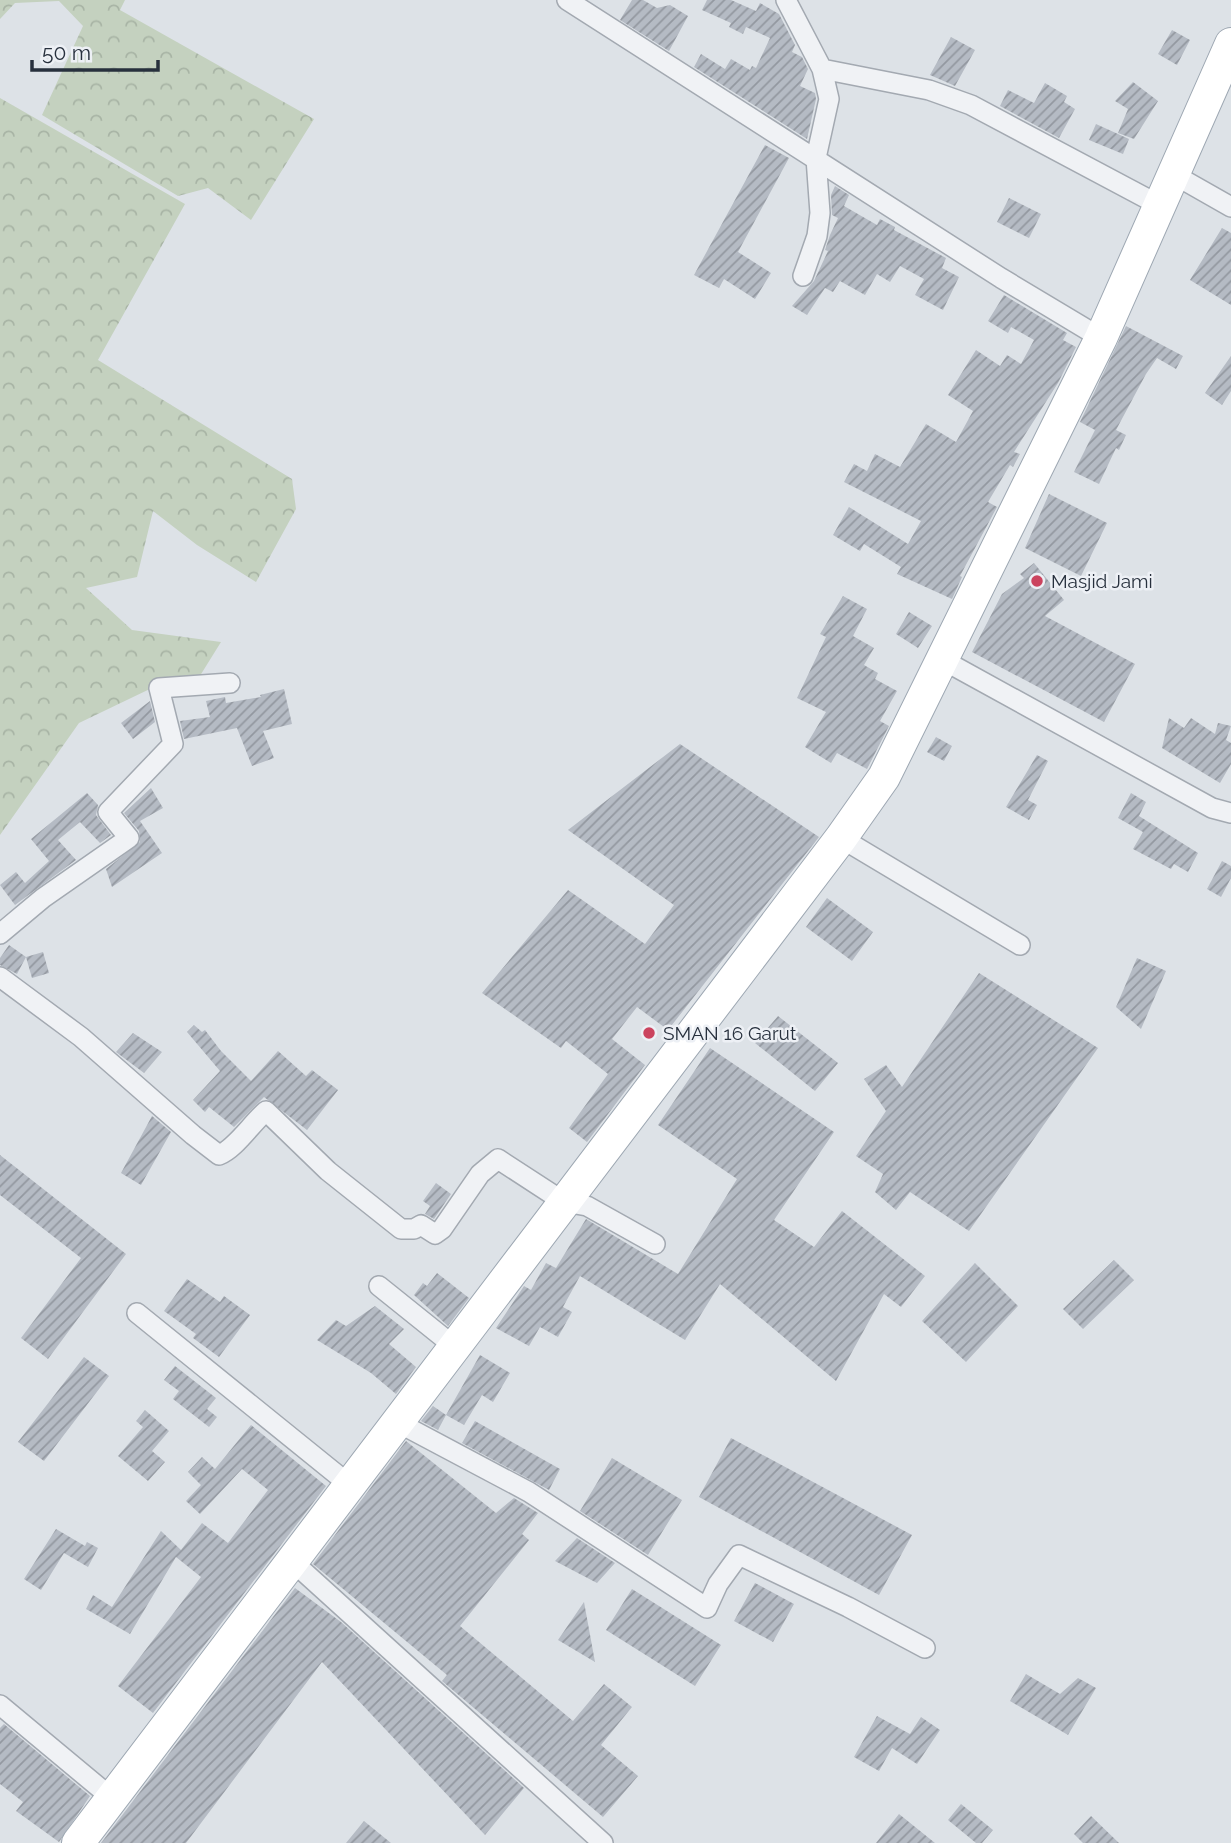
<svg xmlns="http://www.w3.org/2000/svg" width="1231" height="1843" font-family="Raleway,sans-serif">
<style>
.forest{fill:url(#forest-crowns)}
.building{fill:url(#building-hatch)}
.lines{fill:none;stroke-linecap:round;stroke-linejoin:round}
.minor-casing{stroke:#a3a9b1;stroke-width:22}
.primary-casing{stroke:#9da7b2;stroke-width:34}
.minor{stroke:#f0f2f5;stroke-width:19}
.primary{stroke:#fff;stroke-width:32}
.poi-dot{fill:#cb435e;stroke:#edf0f5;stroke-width:2.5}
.labels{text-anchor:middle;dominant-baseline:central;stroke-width:5;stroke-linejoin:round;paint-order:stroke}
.poi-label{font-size:19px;fill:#27303d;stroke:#edf0f5;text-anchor:start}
</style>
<defs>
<pattern id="forest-crowns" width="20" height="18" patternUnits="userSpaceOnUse" patternTransform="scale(1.75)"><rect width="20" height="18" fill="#c4d1bf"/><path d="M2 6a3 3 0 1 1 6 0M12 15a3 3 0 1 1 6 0" fill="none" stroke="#a8b4a5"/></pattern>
<pattern id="building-hatch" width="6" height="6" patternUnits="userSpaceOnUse" patternTransform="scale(1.75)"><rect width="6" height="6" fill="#b5bbc4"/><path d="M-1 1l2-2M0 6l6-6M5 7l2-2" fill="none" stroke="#9398a0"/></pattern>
</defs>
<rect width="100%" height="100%" fill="#dde2e7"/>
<!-- forest -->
<path class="forest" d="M 0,0 L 125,0 L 120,10 L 314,119 L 251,220 L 208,188 L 178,196 L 42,115 L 83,26 L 59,1 L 15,3 L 0,19 Z
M 0,98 L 185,204 L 98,360 L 292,479 L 296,509 L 256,582 L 197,545 L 153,511 L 137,577 L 86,588 L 132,630 L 221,642 L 198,679 L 154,687 L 79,723 L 0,835 Z"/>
<!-- building -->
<path class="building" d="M 632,0 L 643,0 L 657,8 L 670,5 L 688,16 L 669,51 L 620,20 Z
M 707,0 L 731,0 L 756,11 L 760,3 L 779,14 L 795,45 L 792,52 L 802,57 L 808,69 L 800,86 L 815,93 L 816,99 L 807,139 L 694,67 L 701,54 L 725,69 L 731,59 L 750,70 L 752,66 L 756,68 L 770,38 L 746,27 L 743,34 L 729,27 L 731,23 L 702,10 Z
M 1172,30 L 1190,40 L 1177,65 L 1158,54 Z
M 951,37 L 975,50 L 955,86 L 930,75 Z
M 1133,82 L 1158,101 L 1134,139 L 1118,133 L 1128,109 L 1115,101 Z
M 1045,83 L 1067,96 L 1064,102 L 1075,109 L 1059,138 L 1000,106 L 1008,90 L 1034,103 Z
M 1096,124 L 1129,139 L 1123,154 L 1089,140 Z
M 765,145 L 789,158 L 738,252 L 771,273 L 755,299 L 724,279 L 719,288 L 694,275 Z
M 835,186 L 849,195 L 844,206 L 877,225 L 880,219 L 895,227 L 894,230 L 946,258 L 942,268 L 959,277 L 943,310 L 915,295 L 924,279 L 900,266 L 890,282 L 877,274 L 865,295 L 840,281 L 833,292 L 825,288 L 807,315 L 792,306 L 814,281 L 828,251 L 825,250 L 830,235 L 838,218 L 832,215 L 831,195 Z
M 1009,198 L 1041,214 L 1029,238 L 997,222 Z
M 1222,228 L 1231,233 L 1231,305 L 1190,280 Z
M 1004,295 L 1067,333 L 1063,340 L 1076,347 L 1058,383 L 1014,452 L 1020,454 L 1013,467 L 1010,465 L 988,502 L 997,507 L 960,576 L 962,577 L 952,599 L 897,574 L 901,567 L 864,544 L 860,551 L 833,535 L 849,507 L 908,544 L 921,521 L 844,482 L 854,464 L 867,471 L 875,454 L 900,467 L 926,424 L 956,442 L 973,411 L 948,395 L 976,350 L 1000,366 L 1007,355 L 1021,364 L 1034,340 L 1011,327 L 1008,333 L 988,321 Z
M 1126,326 L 1183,356 L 1176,369 L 1157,358 L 1146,374 L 1116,430 L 1126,435 L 1119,450 L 1116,448 L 1099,484 L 1074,472 L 1095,430 L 1080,422 Z
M 1231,356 L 1231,391 L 1222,405 L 1205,393 Z
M 1049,494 L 1107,523 L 1081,576 L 1025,548 Z
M 1034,563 L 1064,600 L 1045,616 L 1135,664 L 1104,722 L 972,652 L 1002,594 L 1024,578 L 1020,574 Z
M 843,596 L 867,609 L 853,636 L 874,648 L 864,665 L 878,673 L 875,679 L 897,691 L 880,721 L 889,726 L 867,769 L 837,753 L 831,763 L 805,747 L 826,712 L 797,698 L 826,637 L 820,634 Z
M 909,612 L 932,626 L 918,648 L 896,634 Z
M 284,689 L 292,724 L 263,731 L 274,758 L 252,766 L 237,728 L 184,739 L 180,721 L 210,717 L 206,701 L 225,697 L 226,703 L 261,697 L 260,695 Z
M 150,701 L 155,722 L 133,739 L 121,723 Z
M 1169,718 L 1184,728 L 1191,718 L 1215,734 L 1218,723 L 1231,726 L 1226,740 L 1231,743 L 1231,764 L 1220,783 L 1162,748 Z
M 936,737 L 952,746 L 944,761 L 927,752 Z
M 680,744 L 819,837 L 668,1030 L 637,1007 L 612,1039 L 645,1065 L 587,1142 L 569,1128 L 608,1074 L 566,1041 L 561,1048 L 482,993 L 568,890 L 645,944 L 674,905 L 568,830 Z
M 1037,755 L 1048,761 L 1028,800 L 1037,805 L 1029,820 L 1006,807 Z
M 151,788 L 163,808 L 140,821 L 162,853 L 112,887 L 106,869 L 140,842 L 139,831 L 124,813 Z
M 87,793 L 98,805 L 96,815 L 111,835 L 100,843 L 80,822 L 58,840 L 76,860 L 15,905 L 0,885 L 16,872 L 25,883 L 49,861 L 31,839 Z
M 1131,793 L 1146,802 L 1139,816 L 1198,853 L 1188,872 L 1174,864 L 1171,869 L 1133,849 L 1143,832 L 1118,818 Z
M 1222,861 L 1231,866 L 1231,878 L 1221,897 L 1207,889 Z
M 827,898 L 873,932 L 852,961 L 806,927 Z
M 9,945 L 26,957 L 17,974 L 0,965 L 0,958 Z
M 43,952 L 49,973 L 32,978 L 26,957 Z
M 1137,958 L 1166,971 L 1141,1029 L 1116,1007 Z
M 979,973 L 1098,1048 L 969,1231 L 910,1192 L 896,1210 L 875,1192 L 883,1174 L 856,1156 L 886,1111 L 864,1079 L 886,1065 L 902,1087 Z
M 778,1016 L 838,1063 L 815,1091 L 755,1043 Z
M 194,1025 L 202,1032 L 205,1030 L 221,1051 L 251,1081 L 278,1051 L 306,1076 L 312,1070 L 338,1090 L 307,1130 L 264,1097 L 234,1127 L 209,1107 L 205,1112 L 193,1100 L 220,1071 L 187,1032 Z
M 133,1033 L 162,1052 L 144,1073 L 116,1052 Z
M 710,1048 L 834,1132 L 774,1220 L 814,1247 L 842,1211 L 925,1276 L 901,1307 L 884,1294 L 836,1381 L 720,1284 L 685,1340 L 580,1276 L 563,1307 L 572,1312 L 558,1337 L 540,1327 L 529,1346 L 496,1328 L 524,1286 L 531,1290 L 546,1263 L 556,1268 L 586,1219 L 678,1274 L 737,1179 L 658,1125 Z
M 152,1116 L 171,1132 L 141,1185 L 121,1173 Z
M 0,1155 L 126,1254 L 48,1359 L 21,1338 L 81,1258 L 0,1195 Z
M 436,1183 L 451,1194 L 434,1219 L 425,1214 L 430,1206 L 423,1201 Z
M 1114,1260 L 1134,1280 L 1083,1329 L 1063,1309 Z
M 975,1263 L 1018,1306 L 966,1362 L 922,1321 Z
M 437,1273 L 469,1298 L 448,1326 L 414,1295 L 423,1283 L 427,1286 Z
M 187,1279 L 220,1302 L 224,1296 L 250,1315 L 219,1357 L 193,1338 L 196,1334 L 164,1311 Z
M 375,1306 L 404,1329 L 389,1344 L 416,1367 L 396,1394 L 371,1373 L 317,1340 L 336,1320 L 346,1326 Z
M 480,1355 L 510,1373 L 493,1402 L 482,1395 L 464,1425 L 446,1415 Z
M 84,1357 L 109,1376 L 44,1461 L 18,1442 Z
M 175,1366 L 216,1398 L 207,1409 L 217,1417 L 209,1427 L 173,1399 L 179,1391 L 164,1380 Z
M 433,1406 L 446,1415 L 438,1430 L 421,1421 Z
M 145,1410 L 169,1431 L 152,1451 L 165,1462 L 148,1481 L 118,1456 L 143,1427 L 136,1421 Z
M 475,1421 L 560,1469 L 549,1490 L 462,1443 Z
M 251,1425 L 326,1486 L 153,1713 L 118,1686 L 201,1577 L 176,1557 L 130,1634 L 86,1609 L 93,1595 L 112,1607 L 161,1531 L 181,1550 L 202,1523 L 228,1543 L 268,1490 L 242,1469 L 200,1514 L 186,1501 L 201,1485 L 188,1472 L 202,1457 L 215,1469 Z
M 731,1438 L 912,1535 L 879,1595 L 699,1497 Z
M 406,1441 L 496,1513 L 514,1498 L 538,1513 L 522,1534 L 529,1540 L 460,1626 L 573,1721 L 604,1684 L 632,1707 L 601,1745 L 638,1776 L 603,1817 L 442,1681 L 447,1675 L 313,1564 Z
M 612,1458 L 682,1500 L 648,1555 L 580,1511 Z
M 56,1529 L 85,1546 L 87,1542 L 98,1548 L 88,1567 L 64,1553 L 41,1590 L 24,1579 Z
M 577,1538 L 615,1563 L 597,1583 L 555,1561 Z
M 755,1583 L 794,1604 L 773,1642 L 734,1621 Z
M 295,1588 L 341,1622 L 524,1788 L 485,1835 L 322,1662 L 186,1843 L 101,1843 Z
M 632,1589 L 721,1645 L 695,1686 L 606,1630 Z
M 584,1602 L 595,1662 L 558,1640 Z
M 1026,1674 L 1060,1694 L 1078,1678 L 1096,1688 L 1068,1735 L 1010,1701 Z
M 877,1716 L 910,1734 L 921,1717 L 940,1730 L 917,1764 L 892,1748 L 879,1771 L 854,1757 Z
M 4,1724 L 90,1796 L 59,1842 L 16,1811 L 23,1802 L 0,1784 L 0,1728 Z
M 961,1804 L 993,1830 L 982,1843 L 976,1843 L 948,1820 Z
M 899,1814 L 935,1843 L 876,1843 Z
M 1091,1816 L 1119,1843 L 1083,1843 L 1074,1834 Z
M 364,1821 L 391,1843 L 346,1843 Z"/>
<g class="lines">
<defs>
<path id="minor" d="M 567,0 L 1001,278 L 1101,338
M 786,0 L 822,69 L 829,99 L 816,158 L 820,213 L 817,236 L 803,276
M 822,69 L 929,90 L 971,105 L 1159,205
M 1173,174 L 1231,207
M 943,660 L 1212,808 L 1231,813
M 841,838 L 1020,945
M 0,934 L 43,898 L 129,838 L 108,812 L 173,744 L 159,688 L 230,683
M 0,977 L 81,1037 L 193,1135 L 219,1155 C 235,1149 251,1124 266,1111 L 328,1171 L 401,1229 L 414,1229 L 421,1225 L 435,1234 L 442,1229 L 480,1174 L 498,1159 L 564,1202 L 587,1206 L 655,1244
M 379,1286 L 455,1347
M 137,1313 L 351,1486
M 399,1423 L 529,1492 L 707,1608 L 718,1584 L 739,1555 L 848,1607 L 925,1648
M 293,1562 L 603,1843
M 0,1705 L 113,1799"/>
<path id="primary" d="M 78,1843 L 841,838 L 884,777 L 1101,338 L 1231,44"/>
</defs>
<!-- minor casing -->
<use href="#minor" class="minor-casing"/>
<!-- primary casing -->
<use href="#primary" class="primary-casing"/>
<!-- minor -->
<use href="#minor" class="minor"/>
<!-- primary -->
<use href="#primary" class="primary"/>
</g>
<!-- markers -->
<g class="poi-dot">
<circle cx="1037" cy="581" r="7"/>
<circle cx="649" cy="1033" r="7"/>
</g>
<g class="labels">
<!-- poi labels -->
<g class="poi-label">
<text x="1051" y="581">Masjid Jami</text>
<text x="663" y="1033">SMAN 16 Garut</text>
</g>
</g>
<!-- scale -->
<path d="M32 60v10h126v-10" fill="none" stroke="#27303d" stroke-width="3.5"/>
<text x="42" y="60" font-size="21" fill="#27303d" stroke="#edf0f5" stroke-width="5" paint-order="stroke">50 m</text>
</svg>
